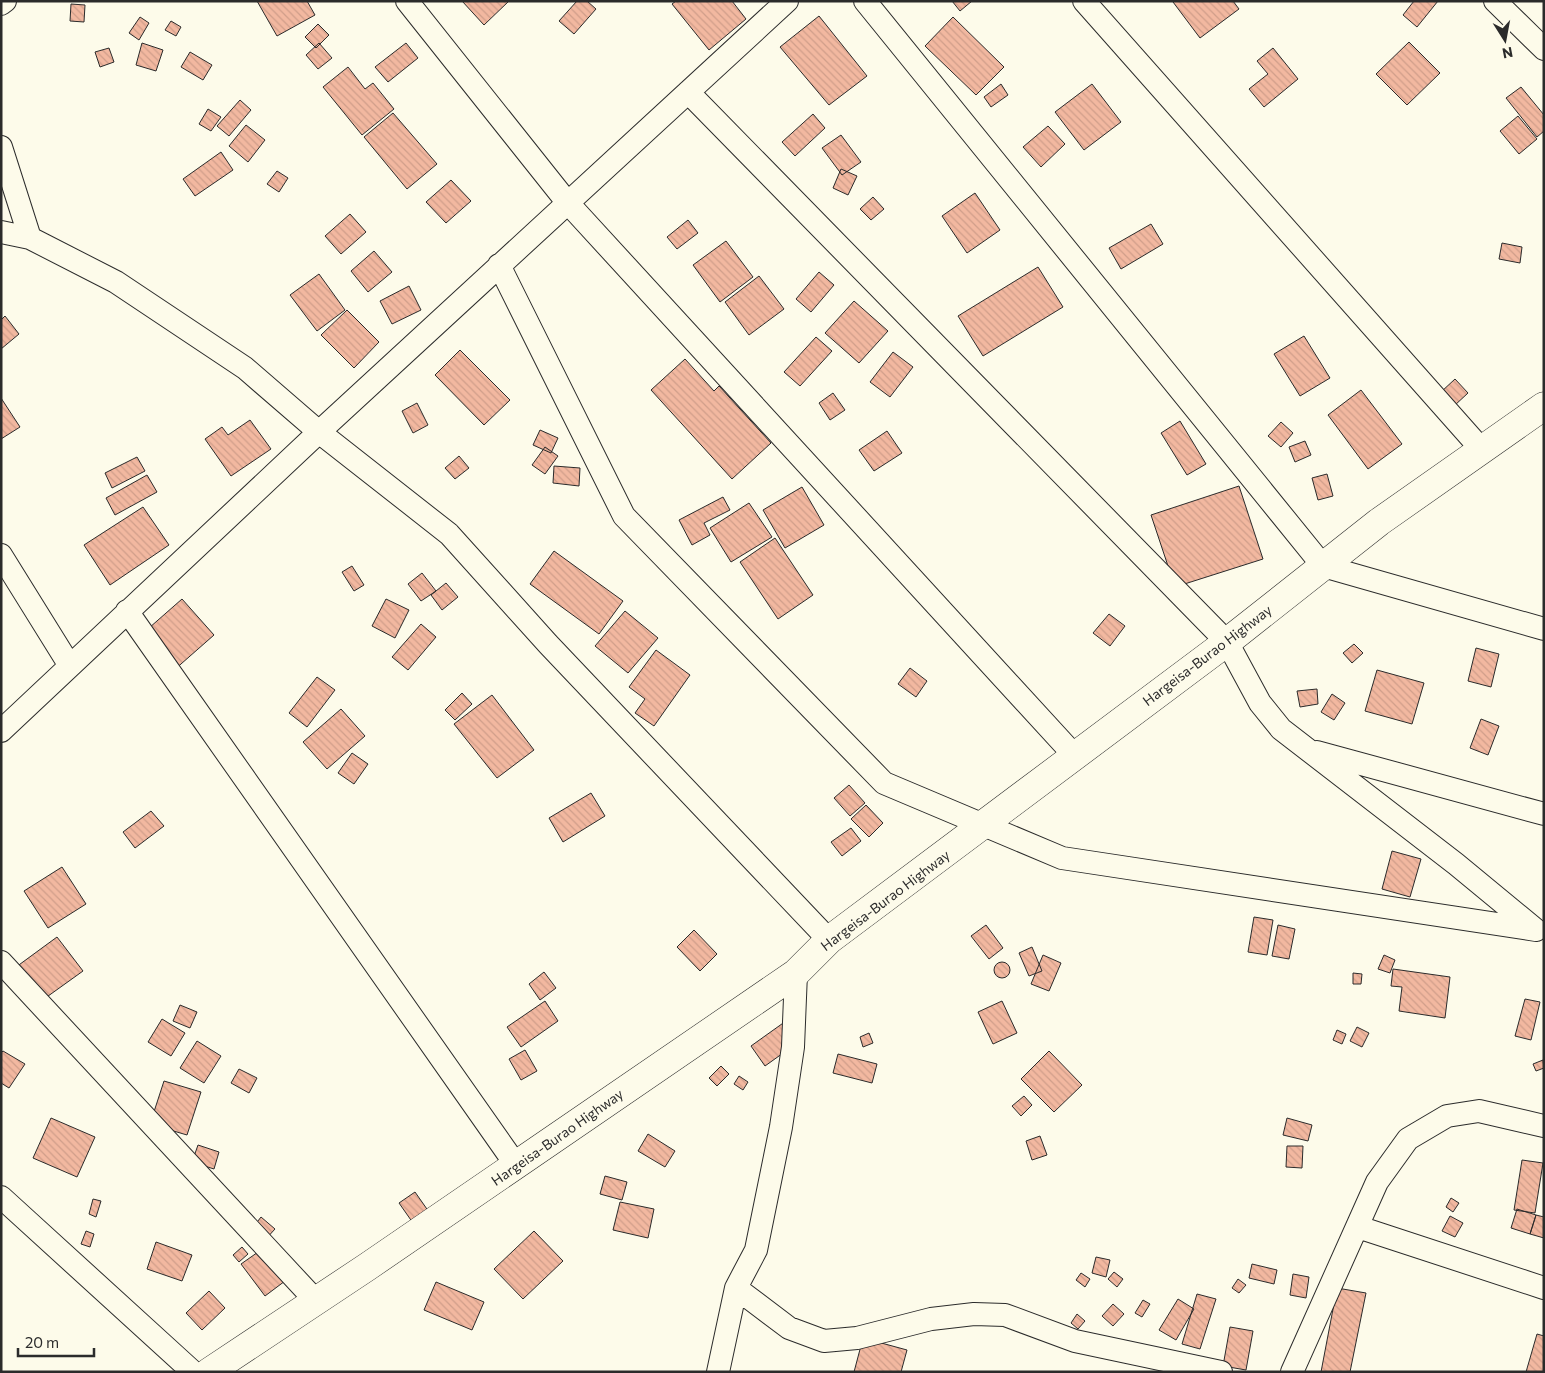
<svg xmlns="http://www.w3.org/2000/svg" width="1545" height="1373" font-family="Commissioner,sans-serif">
<style>
.building{fill:url(#building-back-hatch);stroke:#2b2b2b}
.lines{fill:none;stroke-linecap:round;stroke-linejoin:round}
.street-casing{stroke:#2b2b2b;stroke-width:24}
.highway-casing{stroke:#2b2b2b;stroke-width:29}
.street{stroke:#fdfbea;stroke-width:22}
.highway{stroke:#fdfbea;stroke-width:28}
.labels{text-anchor:middle;dominant-baseline:central;stroke-width:4;stroke-linejoin:round;paint-order:stroke}
.street-label{font-size:14px;fill:#2b2b2b;stroke:#fdfbea}
</style>
<defs>
<pattern id="building-back-hatch" width="6" height="6" patternUnits="userSpaceOnUse" patternTransform="scale(1.25)"><rect width="6" height="6" fill="#f2b8a0"/><path d="M-1 5l2 2M0 0l6 6M5-1l2 2" fill="none" stroke="#d09e8a"/></pattern>
</defs>
<rect width="100%" height="100%" fill="#fdfbea"/>
<!-- building -->
<path class="building" d="M 257,1 L 307,1 L 315,15 L 277,36 Z
M 462,1 L 509,1 L 484,25 Z
M 577,1 L 587,1 L 596,9 L 574,34 L 559,21 Z
M 676,1 L 732,1 L 746,19 L 709,50 L 672,4 Z
M 952,1 L 972,1 L 960,11 Z
M 1175,1 L 1233,1 L 1239,9 L 1200,38 L 1173,2 Z
M 1414,1 L 1438,1 L 1417,27 L 1403,15 Z
M 71,4 L 85,5 L 84,22 L 70,21 Z
M 819,16 L 867,76 L 829,105 L 780,47 Z
M 140,17 L 149,23 L 139,40 L 129,33 Z
M 953,17 L 1004,67 L 976,95 L 925,46 Z
M 171,21 L 181,27 L 176,36 L 165,30 Z
M 318,24 L 329,35 L 316,48 L 305,37 Z
M 1409,42 L 1440,73 L 1407,105 L 1376,74 Z
M 142,43 L 163,50 L 156,71 L 136,65 Z
M 319,43 L 332,58 L 318,69 L 306,55 Z
M 406,43 L 418,58 L 388,82 L 375,67 Z
M 109,48 L 114,62 L 100,67 L 95,52 Z
M 1273,48 L 1298,79 L 1264,107 L 1249,89 L 1268,74 L 1257,61 Z
M 190,52 L 212,65 L 203,80 L 181,67 Z
M 348,67 L 365,89 L 373,83 L 394,109 L 362,135 L 323,87 Z
M 1001,84 L 1008,95 L 991,107 L 984,97 Z
M 1092,84 L 1121,122 L 1084,150 L 1055,112 Z
M 1521,87 L 1544,115 L 1544,131 L 1537,137 L 1506,98 Z
M 240,100 L 251,110 L 229,136 L 217,126 Z
M 208,109 L 221,117 L 211,131 L 199,124 Z
M 393,113 L 437,164 L 407,189 L 364,137 Z
M 813,114 L 825,128 L 795,156 L 782,142 Z
M 1518,116 L 1537,139 L 1519,154 L 1500,131 Z
M 246,125 L 265,140 L 248,162 L 229,146 Z
M 1048,126 L 1065,144 L 1041,167 L 1023,147 Z
M 841,135 L 861,162 L 842,175 L 822,148 Z
M 221,152 L 233,170 L 195,196 L 183,179 Z
M 841,169 L 857,176 L 848,195 L 833,188 Z
M 277,171 L 288,178 L 279,192 L 267,184 Z
M 451,180 L 471,201 L 446,223 L 426,202 Z
M 975,193 L 1000,230 L 967,253 L 942,216 Z
M 873,197 L 884,209 L 871,220 L 860,209 Z
M 350,214 L 366,232 L 341,254 L 325,236 Z
M 688,220 L 698,233 L 677,249 L 667,237 Z
M 1151,224 L 1163,244 L 1121,269 L 1109,248 Z
M 726,241 L 753,277 L 720,302 L 693,265 Z
M 1502,243 L 1522,247 L 1520,263 L 1499,259 Z
M 374,251 L 392,272 L 368,292 L 351,271 Z
M 1038,267 L 1063,307 L 983,356 L 958,316 Z
M 819,272 L 834,285 L 811,312 L 796,299 Z
M 319,274 L 345,310 L 317,331 L 290,295 Z
M 759,276 L 784,309 L 749,335 L 725,302 Z
M 409,286 L 421,310 L 392,324 L 380,301 Z
M 854,301 L 888,331 L 859,363 L 825,333 Z
M 347,310 L 379,342 L 354,368 L 321,335 Z
M 5,316 L 19,334 L 1,349 L 1,320 Z
M 1304,336 L 1330,378 L 1300,396 L 1274,354 Z
M 816,337 L 832,351 L 800,386 L 784,372 Z
M 460,350 L 510,400 L 484,425 L 435,375 Z
M 893,352 L 913,367 L 890,397 L 870,382 Z
M 685,359 L 714,391 L 719,386 L 771,443 L 732,479 L 651,390 Z
M 1455,379 L 1468,393 L 1454,406 L 1441,392 Z
M 1361,390 L 1402,444 L 1368,469 L 1328,415 Z
M 833,393 L 845,410 L 830,420 L 819,403 Z
M 1,398 L 20,427 L 1,439 Z
M 417,403 L 428,425 L 413,433 L 402,411 Z
M 250,420 L 271,449 L 231,476 L 205,439 L 222,427 L 228,435 Z
M 1180,421 L 1206,464 L 1187,475 L 1161,433 Z
M 1281,422 L 1293,433 L 1281,447 L 1268,436 Z
M 540,430 L 558,438 L 551,453 L 533,445 Z
M 887,431 L 902,453 L 874,471 L 859,450 Z
M 1305,441 L 1311,455 L 1295,462 L 1289,447 Z
M 545,447 L 558,456 L 545,474 L 532,465 Z
M 459,456 L 469,468 L 455,479 L 445,468 Z
M 137,457 L 145,471 L 112,488 L 105,473 Z
M 554,466 L 580,468 L 579,486 L 553,483 Z
M 1327,474 L 1333,496 L 1318,500 L 1312,478 Z
M 147,475 L 157,492 L 115,515 L 106,498 Z
M 1239,486 L 1263,559 L 1175,587 L 1151,515 Z
M 802,487 L 824,525 L 785,548 L 763,510 Z
M 723,497 L 730,510 L 704,523 L 710,535 L 692,545 L 679,520 Z
M 749,503 L 772,537 L 731,562 L 710,528 Z
M 143,507 L 169,545 L 110,585 L 84,545 Z
M 775,538 L 813,595 L 778,619 L 740,562 Z
M 554,551 L 623,601 L 599,634 L 530,584 Z
M 352,566 L 364,585 L 354,591 L 342,572 Z
M 422,573 L 436,591 L 421,601 L 408,584 Z
M 446,583 L 458,597 L 442,610 L 431,595 Z
M 182,599 L 214,635 L 173,671 L 141,635 Z
M 386,599 L 409,610 L 395,638 L 372,626 Z
M 625,611 L 658,638 L 628,673 L 595,646 Z
M 1109,614 L 1125,626 L 1110,646 L 1093,633 Z
M 421,624 L 436,637 L 408,670 L 392,657 Z
M 1354,644 L 1363,653 L 1352,663 L 1343,653 Z
M 1476,648 L 1499,654 L 1491,687 L 1468,681 Z
M 656,650 L 690,675 L 654,726 L 635,713 L 645,699 L 629,687 Z
M 910,668 L 927,681 L 916,697 L 898,684 Z
M 1377,670 L 1424,683 L 1412,724 L 1365,711 Z
M 317,677 L 335,690 L 307,727 L 289,713 Z
M 1317,689 L 1318,704 L 1300,707 L 1297,691 Z
M 462,693 L 472,704 L 455,720 L 445,710 Z
M 1332,694 L 1345,703 L 1334,720 L 1321,712 Z
M 492,695 L 534,750 L 497,778 L 454,724 Z
M 341,709 L 365,736 L 327,769 L 303,742 Z
M 1481,719 L 1499,726 L 1488,755 L 1470,748 Z
M 352,753 L 368,764 L 354,784 L 338,773 Z
M 849,785 L 865,803 L 850,816 L 834,798 Z
M 591,793 L 605,816 L 563,842 L 549,818 Z
M 866,805 L 883,823 L 869,837 L 851,819 Z
M 151,811 L 164,826 L 135,848 L 123,832 Z
M 851,828 L 861,841 L 842,856 L 831,842 Z
M 1392,851 L 1421,859 L 1410,897 L 1382,889 Z
M 62,867 L 86,904 L 48,928 L 24,891 Z
M 1254,917 L 1273,920 L 1267,955 L 1248,952 Z
M 986,925 L 1003,948 L 989,959 L 971,936 Z
M 1278,925 L 1295,929 L 1289,959 L 1272,956 Z
M 694,930 L 717,954 L 700,971 L 677,947 Z
M 57,937 L 83,971 L 37,1004 L 12,970 Z
M 1032,947 L 1042,971 L 1029,976 L 1019,953 Z
M 1043,955 L 1061,963 L 1049,991 L 1031,984 Z
M 1384,955 L 1395,960 L 1390,973 L 1378,969 Z
M994 970a8 8 0 1 1 16 0a8 8 0 1 1-16 0Z
M 1393,969 L 1450,977 L 1445,1018 L 1399,1011 L 1402,987 L 1391,986 Z
M 544,972 L 556,988 L 540,1000 L 529,984 Z
M 1353,973 L 1362,974 L 1361,984 L 1353,984 Z
M 1525,999 L 1540,1002 L 1531,1040 L 1515,1036 Z
M 545,1001 L 558,1021 L 521,1047 L 507,1027 Z
M 1002,1001 L 1017,1033 L 993,1044 L 978,1012 Z
M 180,1005 L 197,1012 L 190,1028 L 173,1021 Z
M 162,1019 L 185,1033 L 171,1056 L 148,1042 Z
M 786,1021 L 800,1041 L 765,1066 L 751,1046 Z
M 1357,1027 L 1369,1033 L 1362,1047 L 1350,1041 Z
M 1337,1030 L 1346,1034 L 1342,1044 L 1333,1040 Z
M 869,1033 L 873,1043 L 863,1047 L 860,1037 Z
M 197,1041 L 221,1056 L 204,1083 L 180,1068 Z
M 525,1050 L 537,1071 L 521,1080 L 509,1059 Z
M 3,1051 L 25,1064 L 9,1088 L 1,1083 L 1,1053 Z
M 1049,1051 L 1082,1085 L 1054,1112 L 1021,1079 Z
M 838,1054 L 877,1064 L 872,1083 L 833,1073 Z
M 1543,1060 L 1544,1068 L 1536,1071 L 1533,1064 Z
M 721,1066 L 729,1074 L 717,1086 L 709,1078 Z
M 239,1069 L 257,1078 L 249,1093 L 231,1083 Z
M 739,1076 L 748,1082 L 743,1090 L 734,1084 Z
M 164,1081 L 201,1092 L 187,1135 L 150,1124 Z
M 1024,1096 L 1032,1105 L 1021,1116 L 1012,1106 Z
M 51,1118 L 95,1137 L 77,1177 L 33,1158 Z
M 1287,1118 L 1312,1125 L 1308,1141 L 1283,1135 Z
M 648,1134 L 675,1151 L 665,1167 L 638,1151 Z
M 1040,1136 L 1047,1155 L 1032,1160 L 1026,1141 Z
M 198,1145 L 219,1152 L 214,1169 L 192,1162 Z
M 1287,1146 L 1303,1146 L 1302,1168 L 1286,1167 Z
M 1522,1160 L 1543,1163 L 1535,1213 L 1514,1210 Z
M 605,1176 L 627,1182 L 622,1200 L 600,1194 Z
M 415,1192 L 429,1212 L 413,1223 L 399,1203 Z
M 1451,1198 L 1459,1203 L 1453,1212 L 1446,1207 Z
M 93,1199 L 101,1201 L 96,1217 L 89,1214 Z
M 620,1202 L 654,1209 L 648,1238 L 613,1230 Z
M 1517,1209 L 1536,1215 L 1530,1234 L 1511,1228 Z
M 1536,1215 L 1544,1217 L 1544,1238 L 1530,1234 Z
M 1450,1216 L 1463,1223 L 1455,1237 L 1442,1231 Z
M 261,1217 L 275,1229 L 264,1241 L 251,1230 Z
M 86,1231 L 94,1234 L 90,1247 L 81,1244 Z
M 534,1231 L 563,1261 L 523,1299 L 494,1269 Z
M 156,1242 L 192,1255 L 182,1281 L 147,1269 Z
M 242,1247 L 248,1254 L 239,1262 L 233,1255 Z
M 261,1250 L 285,1281 L 265,1296 L 241,1264 Z
M 1096,1257 L 1110,1260 L 1106,1277 L 1092,1273 Z
M 1252,1264 L 1277,1270 L 1274,1284 L 1249,1278 Z
M 1114,1272 L 1123,1279 L 1117,1287 L 1108,1279 Z
M 1081,1273 L 1090,1279 L 1085,1287 L 1076,1280 Z
M 1293,1274 L 1309,1277 L 1306,1298 L 1290,1295 Z
M 1238,1279 L 1246,1285 L 1239,1293 L 1232,1288 Z
M 436,1282 L 484,1302 L 472,1330 L 424,1310 Z
M 1337,1288 L 1366,1293 L 1350,1372 L 1321,1372 Z
M 209,1291 L 225,1308 L 202,1330 L 186,1313 Z
M 1197,1294 L 1216,1299 L 1200,1349 L 1182,1344 Z
M 1178,1299 L 1194,1309 L 1176,1340 L 1159,1330 Z
M 1143,1300 L 1150,1304 L 1142,1317 L 1135,1313 Z
M 1113,1304 L 1124,1314 L 1113,1326 L 1102,1316 Z
M 1077,1314 L 1085,1321 L 1078,1329 L 1071,1323 Z
M 1230,1327 L 1253,1331 L 1246,1370 L 1223,1366 Z
M 1537,1334 L 1544,1336 L 1544,1372 L 1526,1372 Z
M 863,1338 L 907,1350 L 901,1372 L 854,1372 Z"/>
<g class="lines">
<defs>
<path id="street" d="M 407,1 L 567,202 L 1074,755
M 865,1 L 1323,566 L 1544,629
M 1084,1 L 1482,450
M 1495,1 L 1544,49
M 1,4 L 5,1
M 688,92 L 1227,642 L 1260,703 L 1281,729 L 1456,864 L 1536,930
M 1,147 L 30,238
M 1,232 L 30,238 L 116,282 L 245,368 L 319,432 L 449,534 L 548,644 L 829,940
M 499,265 L 624,516 L 884,783 L 1062,858 L 1536,930
M 1,555 L 70,666
M 127,611 L 516,1165
M 1,731 L 319,432 L 787,1
M 1317,752 L 1544,814
M 1,962 L 316,1301
M 1,1197 L 193,1372
M 1358,1227 L 1544,1288
M 736,1288 L 789,1328 L 824,1341 L 857,1338 L 931,1319 L 974,1314 L 1005,1315 L 1075,1341 L 1221,1372
M 718,1372 L 736,1288 L 756,1250 L 781,1127 L 793,1047 L 796,973
M 1292,1372 L 1377,1182 L 1408,1139 L 1447,1116 L 1479,1111 L 1544,1126"/>
<path id="highway" d="M 209,1372 L 367,1267 L 796,973 L 829,940 L 1227,642 L 1379,522 L 1544,406"/>
</defs>
<!-- street casing -->
<use href="#street" class="street-casing"/>
<!-- highway casing -->
<use href="#highway" class="highway-casing"/>
<!-- street -->
<use href="#street" class="street"/>
<!-- highway -->
<use href="#highway" class="highway"/>
</g>
<g class="labels">
<!-- street labels -->
<g class="street-label">
<text transform="translate(1207 655) rotate(-37)">Hargeisa-Burao Highway</text>
<text transform="translate(885 900) rotate(-37)">Hargeisa-Burao Highway</text>
<text transform="translate(557 1137) rotate(-35)">Hargeisa-Burao Highway</text>
</g>
</g>
<!-- border -->
<rect width="1545" height="1373" fill="none" stroke="#2b2b2b" stroke-width="5"/>
<!-- north arrow -->
<g transform="translate(1505 40) rotate(169)" stroke="#fdfbea" stroke-width="4" paint-order="stroke">
<path d="M0-4L9 19L0 12L-9 19Z" fill="#2b2b2b"/>
<text y="-8" font-size="14" font-weight="bold" text-anchor="middle" fill="#2b2b2b">N</text>
</g>
<!-- scale -->
<path d="M18 1348v8h76v-8" fill="none" stroke="#2b2b2b" stroke-width="2.5"/>
<text x="25" y="1348" font-size="15" fill="#2b2b2b" stroke="#fdfbea" stroke-width="4" paint-order="stroke">20 m</text>
</svg>
